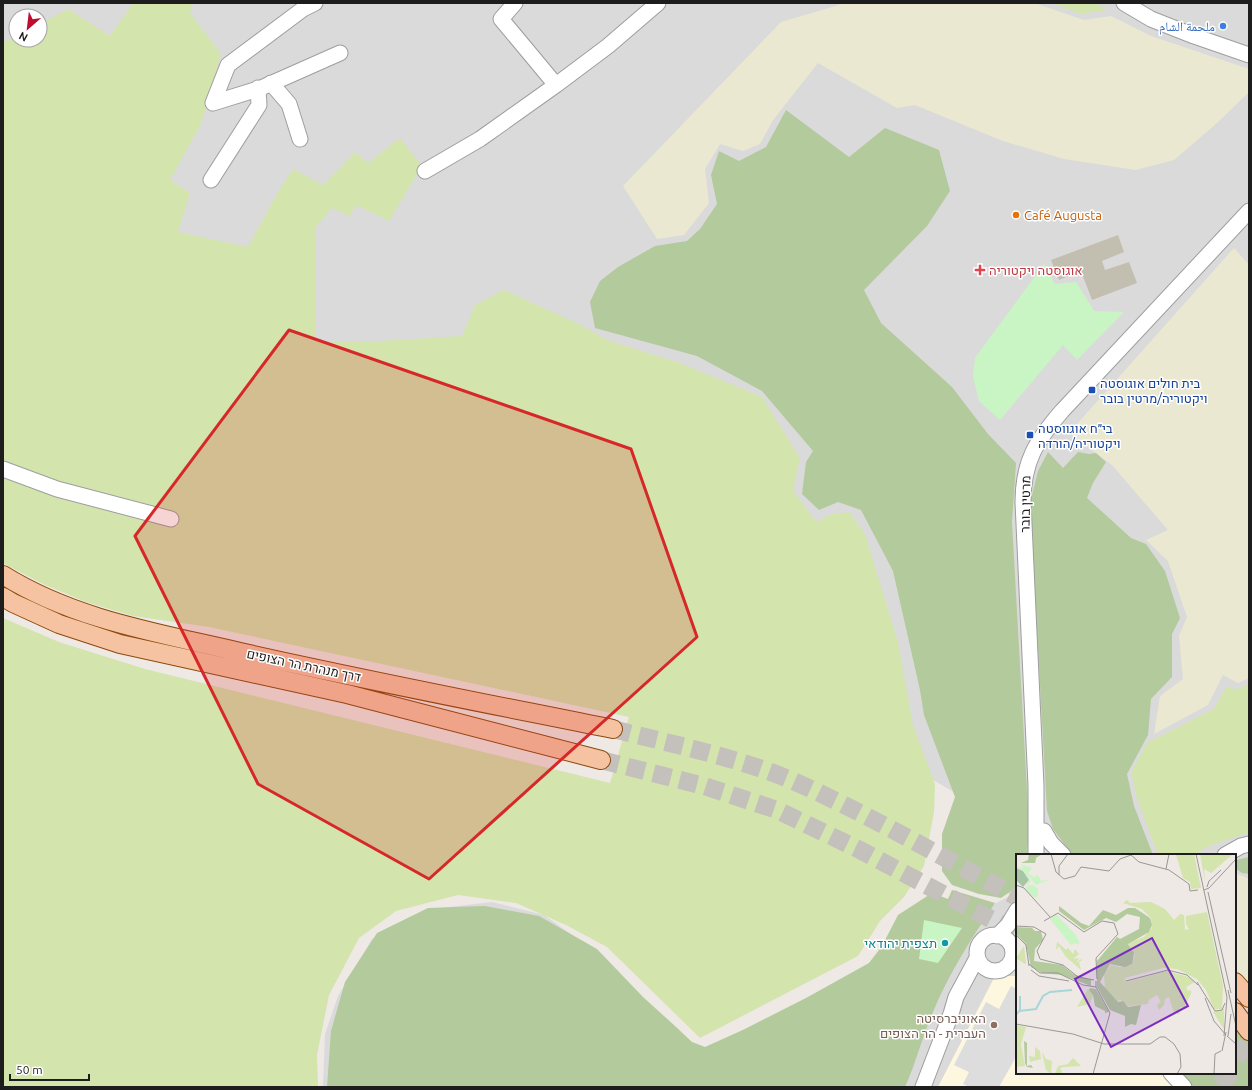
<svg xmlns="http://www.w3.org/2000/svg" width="1252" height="1090" font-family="Ubuntu,'Noto Naskh Arabic',Heebo,sans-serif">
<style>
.residential{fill:#dbdadb;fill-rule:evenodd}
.education{fill:#fcf7de}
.construction{fill:#c2beb0}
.farmland{fill:#ebe8d1}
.grass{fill:#d3e4ad}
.forest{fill:#b2ca9c}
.park{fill:#c9f5c4}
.parking{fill:#ddd}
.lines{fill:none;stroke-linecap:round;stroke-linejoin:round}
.major-tunnel{stroke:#c4c0bc;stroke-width:18;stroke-dasharray:18 9;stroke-linecap:butt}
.minor-casing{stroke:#9e9e9e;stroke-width:17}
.major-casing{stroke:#8c490b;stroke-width:20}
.minor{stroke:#fff;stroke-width:15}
.major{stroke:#f5c2a2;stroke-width:18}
.marked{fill:#d62828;fill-opacity:0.2;stroke:#d62828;stroke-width:3;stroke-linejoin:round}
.shop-dot{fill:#3f7fe0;stroke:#fff;stroke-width:1.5}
.food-dot{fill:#e8710a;stroke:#fff;stroke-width:1.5}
.health-dot{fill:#e0444e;stroke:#fff;stroke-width:1.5}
.transit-dot{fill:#1a4fb4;stroke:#fff;stroke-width:1.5}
.culture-dot{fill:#0f9aa8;stroke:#fff;stroke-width:1.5}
.education-dot{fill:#8d6e63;stroke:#fff;stroke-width:1.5}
.labels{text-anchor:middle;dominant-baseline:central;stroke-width:3;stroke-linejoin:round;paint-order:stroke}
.shop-label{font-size:13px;fill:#366cbe;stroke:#fff;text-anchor:end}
.food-label{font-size:13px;fill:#c56008;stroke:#fff;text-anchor:start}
.health-label{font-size:13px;fill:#be3a42;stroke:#fff;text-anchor:start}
.transit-label{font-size:13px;fill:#164399;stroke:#fff;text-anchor:start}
.street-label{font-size:13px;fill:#1d1d1d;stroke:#fff}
.culture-label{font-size:13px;fill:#0d838f;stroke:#fff;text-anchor:end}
.education-label{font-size:13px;fill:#785e54;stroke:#fff;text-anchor:end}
.inset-river{fill:none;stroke:#a8d6d8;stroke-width:2}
.inset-road{fill:none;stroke:#9a9794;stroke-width:1}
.view{fill:#7b2cbf;fill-opacity:0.15;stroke:#7b2cbf;stroke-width:2}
.inset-edge{fill:none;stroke:#1d1d1d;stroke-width:2}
</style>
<rect width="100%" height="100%" fill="#eee9e4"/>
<!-- residential -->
<path class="residential" d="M 3,3 L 1249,3 L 1249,1087 L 323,1087 L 325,1034 L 338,996 L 372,939 L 431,909 L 492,902 L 544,915 L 599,954 L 699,1052 L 1010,896 L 959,795 L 362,450 L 3,460 ZM 16,16 L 40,16 L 40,40 L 16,40 ZM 1017,855 L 1235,855 L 1235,1073 L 1017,1073 Z"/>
<!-- education -->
<path class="education" d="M 995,976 L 1017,976 L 1017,1073 L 1164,1073 L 1178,1087 L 938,1087 Z"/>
<!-- construction -->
<path class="construction" d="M 1118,235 L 1124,252 L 1102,261 L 1105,270 L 1129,262 L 1137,283 L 1092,300 L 1081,271 L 1059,280 L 1051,260 Z"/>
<!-- farmland -->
<path class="farmland" d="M 840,3 L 1034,3 L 1084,20 L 1111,16 L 1151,36 L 1249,69 L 1249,92 L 1217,123 L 1174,160 L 1136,170 L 1064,159 L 1003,141 L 915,105 L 897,108 L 818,63 L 773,120 L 760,144 L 743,151 L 720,144 L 705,169 L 709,203 L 684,235 L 657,239 L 623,186 L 781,22 L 839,5 Z
M 1234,248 L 1249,265 L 1249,678 L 1238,683 L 1223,675 L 1208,705 L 1154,734 L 1160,696 L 1183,679 L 1179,636 L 1187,617 L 1168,561 L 1146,540 L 1168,530 L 1112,465 L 1069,433 Z
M 1235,873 L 1249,879 L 1249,989 L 1235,975 Z"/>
<!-- grass -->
<path class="grass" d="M 133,3 L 192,3 L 190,13 L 221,54 L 201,124 L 170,180 L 190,193 L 178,232 L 248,247 L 278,192 L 293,169 L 323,185 L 355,152 L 368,163 L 400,138 L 422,166 L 389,221 L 356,205 L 350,216 L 332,208 L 316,227 L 315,342 L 379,341 L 462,336 L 475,305 L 504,290 L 581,325 L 607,340 L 680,363 L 762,397 L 800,458 L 793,490 L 816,522 L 832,514 L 849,512 L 865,534 L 898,642 L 913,725 L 935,784 L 934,812 L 924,866 L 904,897 L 880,921 L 858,956 L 700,1038 L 607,947 L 566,925 L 516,903 L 458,895 L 396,911 L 359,938 L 329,995 L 317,1055 L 318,1087 L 3,1087 L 3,618 L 59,642 L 145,669 L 610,783 L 629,717 L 209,627 L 133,616 L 86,602 L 43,584 L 3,563 L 3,43 L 16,36 L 16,40 L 40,40 L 40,24 L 68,9 L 110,36 Z
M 1052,3 L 1096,3 L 1107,10 L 1080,14 Z
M 1249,684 L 1249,832 L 1209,846 L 1194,855 L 1158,855 L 1137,798 L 1131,773 L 1147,743 L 1214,709 L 1227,686 L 1236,690 Z"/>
<!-- forest -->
<path class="forest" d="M 786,110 L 849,157 L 885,128 L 939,150 L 950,191 L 927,226 L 864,290 L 881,323 L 952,387 L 988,434 L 1016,463 L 1012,522 L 1029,826 L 1027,855 L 1017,855 L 1017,887 L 1001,898 L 979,894 L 952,885 L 942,871 L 942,834 L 955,797 L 924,715 L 920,690 L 893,571 L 861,510 L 838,502 L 819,510 L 802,494 L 806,462 L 813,451 L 762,391 L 697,356 L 595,328 L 590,302 L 600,281 L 618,267 L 655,246 L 687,241 L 700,229 L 717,204 L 711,175 L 719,151 L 739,161 L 766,147 Z
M 1048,452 L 1063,468 L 1078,452 L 1089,454 L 1096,453 L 1106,462 L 1093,483 L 1087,498 L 1131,538 L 1146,544 L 1165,571 L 1180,618 L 1172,634 L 1172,677 L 1151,699 L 1148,735 L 1127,774 L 1134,806 L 1153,855 L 1074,855 L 1071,853 L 1053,829 L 1047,811 L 1030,503 L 1038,471 Z
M 1249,857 L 1249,874 L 1242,873 L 1235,868 L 1236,860 Z
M 952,890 L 995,903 C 972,938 949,973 933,1012 C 922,1037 916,1063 905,1087 L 327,1087 L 331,1031 L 345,982 L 377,933 L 428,908 L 485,906 L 539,916 L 597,949 L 643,997 L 675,1026 L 692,1042 L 705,1047 L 745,1029 L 806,998 L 869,963 L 882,946 L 898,915 L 932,893 L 948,899 Z
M 1235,1021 L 1249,1038 L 1249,1087 L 1190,1087 L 1177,1073 L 1235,1073 Z"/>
<!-- park -->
<path class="park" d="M 1044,264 L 1055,284 L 1076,282 L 1094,311 L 1124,312 L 1077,360 L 1063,345 L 1000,420 L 979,401 L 973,376 L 975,358 Z
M 924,920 L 962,928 L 938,963 L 919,959 Z"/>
<!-- parking -->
<path class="parking" d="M 1011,986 L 1017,989 L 1017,1055 L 999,1087 L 969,1087 L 963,1084 L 969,1072 L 954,1065 L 986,1002 L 999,1009 Z"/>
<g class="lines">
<!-- major-tunnel -->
<path class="major-tunnel" d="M 613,729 C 671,744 736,757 791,780 C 868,814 942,857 1017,897
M 601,760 L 704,786 L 777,810 L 858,849 L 1017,933
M 1235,1045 L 1249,1058
M 1219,1073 L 1235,1087"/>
<defs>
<path id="minor" d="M 515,3 L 501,19 L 556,85
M 1124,3 L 1151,19 L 1194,36 L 1249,55
M 271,83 L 289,104 L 300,139
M 213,103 L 228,65 L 303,9 L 315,3
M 213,103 L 261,88 L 340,53
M 425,171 L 480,139 L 556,85 L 608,46 L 658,3
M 211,180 L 259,105 L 258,88
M 3,469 L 57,489 L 171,519
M 1044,831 L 1051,843 L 1063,855
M 1036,855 L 1036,786 L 1023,502 C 1023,462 1036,441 1062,411 L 1249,211
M 1225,855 L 1241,846 L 1249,844
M977 953a18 18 0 1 1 36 0a18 18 0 1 1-36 0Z
M 997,936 L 1008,925 L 1017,910
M 1171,1073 L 1184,1087
M 923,1087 L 951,1014 L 956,997 L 977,958"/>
<path id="major" d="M 3,575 C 75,620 159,633 240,652 C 364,680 489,704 613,729
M 3,597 L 13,603 L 59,624 L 120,644 L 347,694 L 601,760
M 1235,982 L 1249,998
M 1235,1012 L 1249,1031"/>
</defs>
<!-- minor casing -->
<use href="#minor" class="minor-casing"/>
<!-- major casing -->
<use href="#major" class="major-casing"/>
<!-- minor -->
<use href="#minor" class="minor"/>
<!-- major -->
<use href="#major" class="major"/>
</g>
<!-- marked area -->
<path class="marked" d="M 289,330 L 631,449 L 697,637 L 429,879 L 258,784 L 135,536 Z"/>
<!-- markers -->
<circle class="shop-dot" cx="1223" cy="26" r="4"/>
<circle class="food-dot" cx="1016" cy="215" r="4"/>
<path class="health-dot" d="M978 264h4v4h4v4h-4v4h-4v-4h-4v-4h4z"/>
<g class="transit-dot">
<rect x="1088" y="386" width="8" height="8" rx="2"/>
<rect x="1026" y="431" width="8" height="8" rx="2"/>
</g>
<circle class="culture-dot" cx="945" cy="943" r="4"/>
<circle class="education-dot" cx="994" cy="1025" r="4"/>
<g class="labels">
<!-- shop labels -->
<g class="shop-label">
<text x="1215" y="26">ملحمة الشام</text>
</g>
<!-- food labels -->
<g class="food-label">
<text x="1024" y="215">Café Augusta</text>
</g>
<!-- health labels -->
<g class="health-label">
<text x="989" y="270">אוגוסטה ויקטוריה</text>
</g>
<!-- transit labels -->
<g class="transit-label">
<text x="1100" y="383">בית חולים אוגוסטה<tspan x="1100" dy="15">ויקטוריה/מרטין בובר</tspan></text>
<text x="1038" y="428">בי״ח אוגווסטה<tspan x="1038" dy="15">ויקטוריה/הורדה</tspan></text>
</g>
<!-- street labels -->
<g class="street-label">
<text transform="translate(1025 504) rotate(-89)">מרטין בובר</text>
<text transform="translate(304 665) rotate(12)">דרך מנהרת הר הצופים</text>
</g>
<!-- culture labels -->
<g class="culture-label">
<text x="937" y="943">תצפית יהודאי</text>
</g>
<!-- education labels -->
<g class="education-label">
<text x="986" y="1018">האוניברסיטה<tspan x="986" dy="15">העברית - הר הצופים</tspan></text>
</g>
</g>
<!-- overview -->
<g transform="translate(1016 854)">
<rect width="220" height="220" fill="#eee9e4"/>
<path d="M 160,0 L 178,0 L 185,34 L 175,35 L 174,28 L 167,24 ZM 184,0 L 217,0 L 195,19 L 188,15 L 189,28 ZM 111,46 L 114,49 L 135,48 L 149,55 L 158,66 L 164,60 L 168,61 L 169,76 L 173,75 L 170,70 L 170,62 L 191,58 L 207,132 L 206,155 L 198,155 L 190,136 L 181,125 L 161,115 L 147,114 L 109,124 L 110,128 L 150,117 L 173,123 L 179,128 L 170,133 L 172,137 L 175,136 L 175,140 L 168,153 L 164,153 L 163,161 L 157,156 L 153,143 L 149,145 L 148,151 L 143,156 L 141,151 L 145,148 L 141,141 L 133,146 L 132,150 L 112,152 L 105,146 L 101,147 L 89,134 L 88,121 L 95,111 L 104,113 L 115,111 L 119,101 L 112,89 L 128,83 L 136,74 L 135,64 L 126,55 L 107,49 ZM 41,88 L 50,96 L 52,94 L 57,100 L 59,95 L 63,100 L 57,105 L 63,104 L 60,109 L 65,105 L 66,106 L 63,108 L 65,116 L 50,103 L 43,92 L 40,96 ZM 8,92 L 10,109 L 9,110 L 0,104 ZM 72,135 L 77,141 L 74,150 L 61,153 ZM 208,155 L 208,175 L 197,158 ZM 0,171 L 10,173 L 5,190 L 9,212 L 0,213 ZM 19,193 L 24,197 L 25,205 L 14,208 L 13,202 L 19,203 ZM 26,198 L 30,205 L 36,207 L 35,220 L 30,216 ZM 57,204 L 65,212 L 48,213 L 44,214 L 47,220 L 39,220 L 42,212 L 52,210 Z" fill="#d3e4ad"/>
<path d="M 13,0 L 26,0 L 20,4 L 19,9 L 5,9 L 12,6 ZM 43,52 L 65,69 L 73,72 L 87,56 L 100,61 L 112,54 L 119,54 L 134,64 L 136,71 L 133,78 L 112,90 L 118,99 L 116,110 L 109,113 L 94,110 L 84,128 L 102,148 L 107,147 L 112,153 L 125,151 L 120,171 L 115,170 L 109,173 L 109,162 L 94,156 L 81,133 L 81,107 L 101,83 L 104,85 L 123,75 L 124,63 L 111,60 L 100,68 L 90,64 L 68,76 L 43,57 ZM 0,73 L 16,74 L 19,77 L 25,77 L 27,86 L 19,95 L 18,107 L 46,111 L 57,120 L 75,126 L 75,132 L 46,121 L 26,119 L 15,113 L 10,90 L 0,80 ZM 74,134 L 80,135 L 93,158 L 89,159 L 89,157 L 79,152 L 77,141 L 73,136 ZM 8,187 L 11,189 L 11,212 L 15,211 L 17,214 L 11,213 L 9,209 Z" fill="#b2ca9c"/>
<path d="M 0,14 L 7,17 L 13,26 L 7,33 L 0,26 Z" fill="#a8c5a7"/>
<path d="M 4,10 L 16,14 L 12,19 L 18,23 L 22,21 L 25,27 L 35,25 L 20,31 L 11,20 L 15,27 L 9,34 L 13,26 L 8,17 L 0,13 L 8,14 ZM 13,31 L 17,31 L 22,35 L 22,42 L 19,44 L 9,35 ZM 40,60 L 59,80 L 64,89 L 55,91 L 34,65 Z" fill="#c9f5c4"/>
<path class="inset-river" d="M 3,157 L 20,155 L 27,142 L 34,138 L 56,136M 0,161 L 4,156 L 4,142"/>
<path class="inset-road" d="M 35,0 L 40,18 L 48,25 L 59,22 L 65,13 L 93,17 L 104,5 L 115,1 L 123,8 L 153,16 L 173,30 L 174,37 L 182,36M 180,0 L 211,143 L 208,182M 150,15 L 153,0M 43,21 L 43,12 L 52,0M 0,31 L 8,34 L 34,63M 191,33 L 193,27 L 205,16M 188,36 L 193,34 L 220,5M 192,38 L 215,139M 28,67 L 42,59 L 68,78 L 86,67 L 98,69 L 102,80 L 80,104 L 81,125M 0,72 L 18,73 L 30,80 L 21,97 L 24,105 L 47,111 L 62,123 L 78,126M 0,81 L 10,91 L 13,112M 13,110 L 24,119 L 42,119 L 67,131 L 80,133M 15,116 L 23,122 L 53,127M 110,127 L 152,116 L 171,121 L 182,131M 181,128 L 199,157 L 206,156 L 209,149M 212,136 L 220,172M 189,144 L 198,167 L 210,181M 0,170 L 57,180 L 88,190 L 134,190 L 144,183 L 149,183 L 158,190 L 164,200 L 165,213 L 161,220M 211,182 L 220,190M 212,182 L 215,160M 206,197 L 210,178M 77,220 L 94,159 L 80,133 L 80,127M 198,220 L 199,200 L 205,197"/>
<path class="view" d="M 136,84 L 172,152 L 95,193 L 59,125 Z"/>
<rect width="220" height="220" class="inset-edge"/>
</g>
<!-- border -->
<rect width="1252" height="1090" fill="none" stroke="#1d1d1d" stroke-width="8"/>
<!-- north arrow -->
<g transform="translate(28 28) rotate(208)"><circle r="19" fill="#ffffff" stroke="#a5a5a5"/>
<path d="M0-3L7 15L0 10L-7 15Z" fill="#bc0f30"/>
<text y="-6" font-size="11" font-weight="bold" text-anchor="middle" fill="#1d1d1d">N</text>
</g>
<!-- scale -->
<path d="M10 1074v6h79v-6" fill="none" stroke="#1d1d1d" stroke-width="2"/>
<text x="16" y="1074" font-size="12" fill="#1d1d1d" stroke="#ffffff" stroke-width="3" paint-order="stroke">50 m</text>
</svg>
